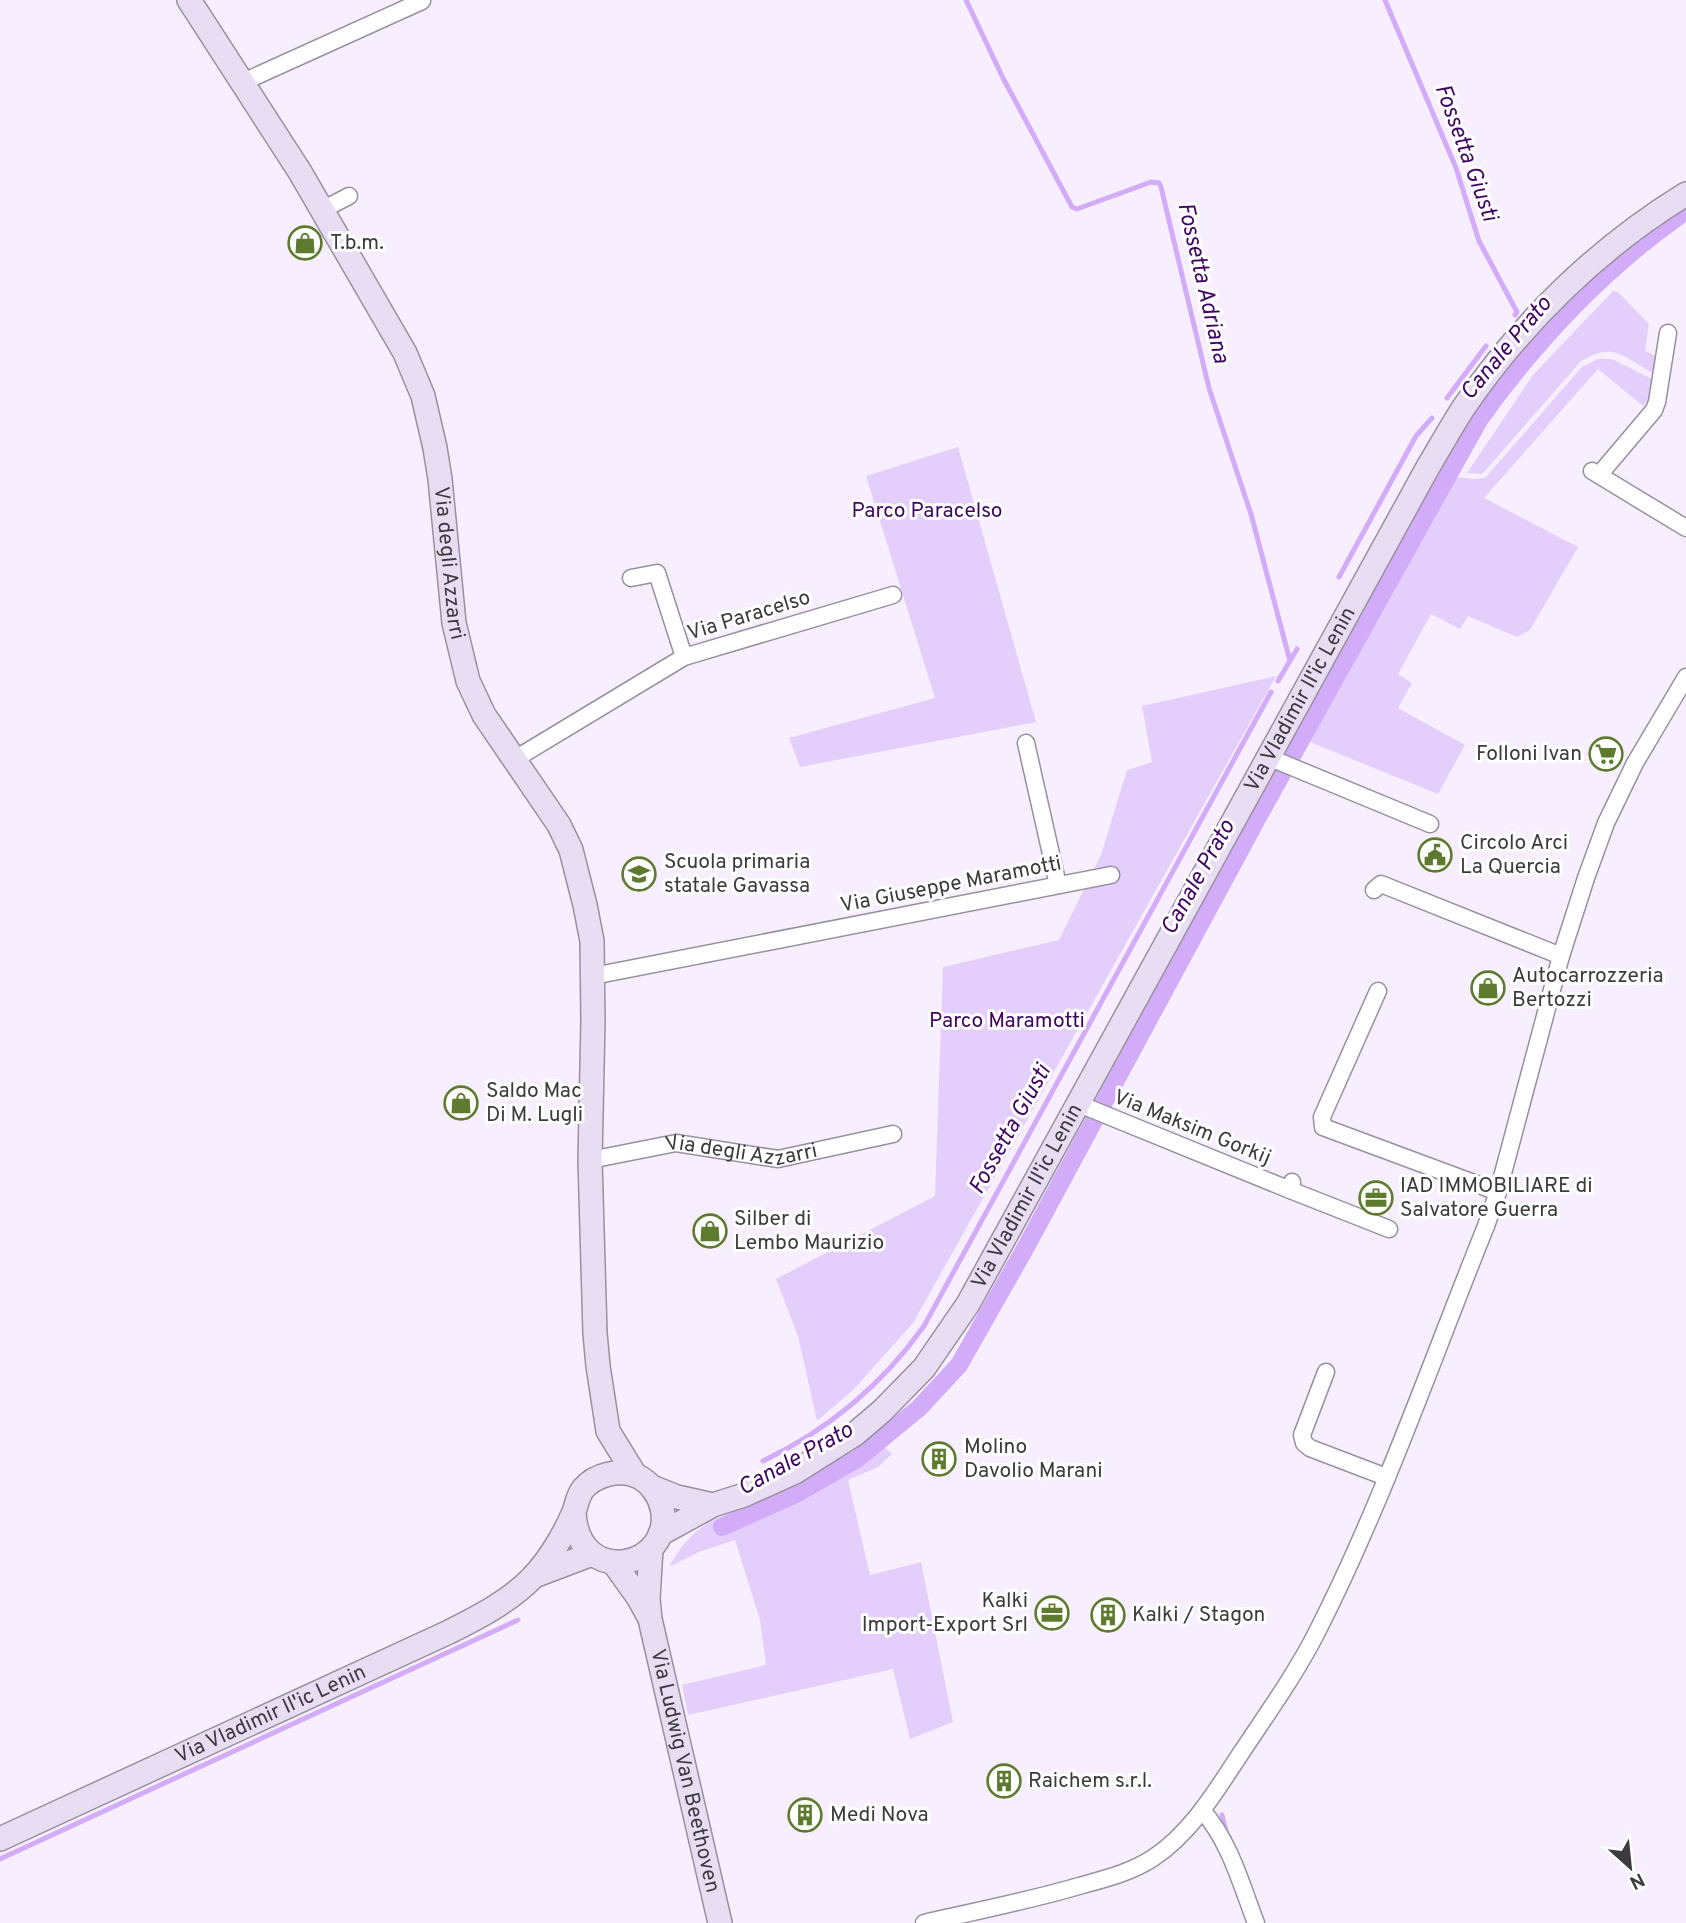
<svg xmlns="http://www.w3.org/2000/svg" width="1686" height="1923" font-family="Overpass,sans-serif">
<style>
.green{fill:#e4cefc}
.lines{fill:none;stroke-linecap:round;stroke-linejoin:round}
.stream{stroke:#d3acf9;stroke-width:5}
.canal{stroke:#d3acf9;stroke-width:18}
.street-casing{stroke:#97919f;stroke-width:19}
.secondary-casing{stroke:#97919f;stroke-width:26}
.street{stroke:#fff;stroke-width:16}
.secondary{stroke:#e9ddf4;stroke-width:23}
.labels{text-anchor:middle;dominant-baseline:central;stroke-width:6;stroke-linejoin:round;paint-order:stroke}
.poi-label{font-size:21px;fill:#3c393f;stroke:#fff;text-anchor:start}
.park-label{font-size:21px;fill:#3e0461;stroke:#fff}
.street-label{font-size:21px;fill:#3c393f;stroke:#fff}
.water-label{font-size:23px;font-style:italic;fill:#3f0562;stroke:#fff}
</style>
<rect width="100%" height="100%" fill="#f7efff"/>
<!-- green -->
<path class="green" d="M 1613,291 L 1618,292 L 1649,324 L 1645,351 L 1656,356 L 1653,373 C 1622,356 1613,341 1580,362 L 1484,472 L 1481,474 L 1467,473 L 1533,375 Z
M 1598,359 L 1612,359 L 1652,379 L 1649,399 L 1643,406 L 1598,369 L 1484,498 L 1578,547 L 1530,630 L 1517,637 L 1468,616 L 1460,629 L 1431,614 L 1398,674 L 1412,683 L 1398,708 L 1465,745 L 1438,794 L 1305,740 L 1448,481 L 1441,477 C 1456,474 1471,483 1486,477 L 1582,367 Z
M 958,447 L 1036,722 L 800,767 L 789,738 L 935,698 L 866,476 Z
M 1276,676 L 913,1323 L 854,1389 L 817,1421 L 798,1336 L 776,1279 L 935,1196 L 943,967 L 1059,940 L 1101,855 L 1127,770 L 1152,762 L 1142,706 Z
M 882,1444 L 892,1454 L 878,1467 L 848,1480 L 870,1575 L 921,1562 L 953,1722 L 910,1739 L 893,1669 L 688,1715 L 682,1685 L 766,1665 L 760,1620 L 735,1540 L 699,1552 L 669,1567 C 679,1548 690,1535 708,1523 L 827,1464 Z"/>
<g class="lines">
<!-- stream -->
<path class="stream" d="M 966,0 L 1003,78 L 1072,207 L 1077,209 L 1151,182 L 1159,183 L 1161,187 L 1209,388 L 1251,514 L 1290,661
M 1385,0 L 1456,168 L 1479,241 L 1517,312 L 1515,315
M 1447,398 L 1486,346
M 1339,577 L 1416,436 L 1432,418
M 1278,681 L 1297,649
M 763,1461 C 828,1430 882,1385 924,1326 L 1271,692
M 1222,1815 L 1227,1835
M 0,1859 L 518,1620"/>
<!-- canal -->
<path class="canal" d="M 722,1527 L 796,1494 L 857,1459 L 919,1408 L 959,1365 L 1027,1245 L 1258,817 L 1479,420 C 1537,339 1604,268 1686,211"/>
<defs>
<g id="street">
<path d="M 243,82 L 422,1"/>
<path d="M 322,210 L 349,196"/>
<path d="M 1592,471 L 1686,528"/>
<path d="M 1599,475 L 1654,410 L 1657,402 L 1668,333"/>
<path d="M 631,578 L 657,573 L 684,657"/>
<path d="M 1026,743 L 1058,885"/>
<path d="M 1268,757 L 1430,824"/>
<path d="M 515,759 L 684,657 L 893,595"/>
<path d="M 1374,890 L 1381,884 L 1561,956"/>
<path d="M 593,976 L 1111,875"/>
<path d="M 1378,991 L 1322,1117 L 1323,1127 L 1498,1192"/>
<path d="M 1079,1104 L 1290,1190 L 1292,1182"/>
<path id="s1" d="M 590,1160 L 676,1143 L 778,1159 L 893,1134"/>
<path d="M 1290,1190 L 1389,1229"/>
<path d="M 1326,1372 L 1302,1435 L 1304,1443 L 1310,1448 L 1386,1477"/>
<path d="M 1202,1810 C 1230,1842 1241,1884 1256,1923"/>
<path d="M 924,1923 C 976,1911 1028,1901 1079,1886 C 1104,1879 1130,1873 1153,1858 C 1191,1833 1216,1791 1241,1753 C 1267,1714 1295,1675 1317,1632 C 1383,1502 1431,1362 1486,1226 L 1498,1192 L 1561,956 L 1586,878 L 1606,823 L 1635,763 L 1686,677"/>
</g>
<g id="secondary">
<path id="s2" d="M 189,0 L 300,172 L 405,353 L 423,396 L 435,448 L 440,479 L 454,623 L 468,681 L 484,715 L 559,825 L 571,850 L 585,905 L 592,941 L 593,1021 L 590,1160 L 595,1333 L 598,1366 L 608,1431 L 635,1475"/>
<path d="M 652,1487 L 677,1497 L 713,1505"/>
<path id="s3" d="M 660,1534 L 713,1505 L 744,1495 L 795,1472 L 855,1434 L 882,1411 L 924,1368 L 968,1304 L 1428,467 C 1440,447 1451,427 1464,407 C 1522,322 1598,248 1686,194"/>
<path id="s4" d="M 651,1549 L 648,1599 L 650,1619 L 720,1923"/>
<path d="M 613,1562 L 638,1597 L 648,1615"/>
<path d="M 534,1576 L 592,1554"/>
<path id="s5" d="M 0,1839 L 449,1632 C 479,1617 510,1601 533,1577 C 549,1560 564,1535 573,1514 C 577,1505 577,1497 583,1489 C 596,1474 619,1469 637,1476 C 650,1482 659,1495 662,1508 C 675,1567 579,1590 574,1513"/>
</g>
</defs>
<!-- street casing -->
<use href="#street" class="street-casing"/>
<!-- secondary casing -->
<use href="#secondary" class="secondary-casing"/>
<!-- street -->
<use href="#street" class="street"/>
<!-- secondary -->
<use href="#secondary" class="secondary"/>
</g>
<!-- icons -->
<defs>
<symbol id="shop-ring" viewBox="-11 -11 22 22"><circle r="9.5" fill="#fff" stroke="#5d7a2e" stroke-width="1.5"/><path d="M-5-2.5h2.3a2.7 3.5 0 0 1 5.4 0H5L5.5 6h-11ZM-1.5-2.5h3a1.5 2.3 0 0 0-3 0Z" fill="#5d7a2e"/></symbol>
<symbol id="supermarket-ring" viewBox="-11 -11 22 22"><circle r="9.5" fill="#fff" stroke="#5d7a2e" stroke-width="1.5"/><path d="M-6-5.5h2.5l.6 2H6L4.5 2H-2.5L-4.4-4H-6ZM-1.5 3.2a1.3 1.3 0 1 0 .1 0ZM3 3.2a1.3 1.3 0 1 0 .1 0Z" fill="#5d7a2e"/></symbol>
<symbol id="civic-ring" viewBox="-11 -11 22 22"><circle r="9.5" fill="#fff" stroke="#5d7a2e" stroke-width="1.5"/><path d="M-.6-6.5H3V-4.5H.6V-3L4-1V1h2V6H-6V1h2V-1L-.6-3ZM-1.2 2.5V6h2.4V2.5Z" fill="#5d7a2e"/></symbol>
<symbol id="school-ring" viewBox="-11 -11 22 22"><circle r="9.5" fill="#fff" stroke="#5d7a2e" stroke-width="1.5"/><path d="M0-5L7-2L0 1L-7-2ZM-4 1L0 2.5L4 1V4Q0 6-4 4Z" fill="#5d7a2e"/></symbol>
<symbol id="office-ring" viewBox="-11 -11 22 22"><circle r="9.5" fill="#fff" stroke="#5d7a2e" stroke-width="1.5"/><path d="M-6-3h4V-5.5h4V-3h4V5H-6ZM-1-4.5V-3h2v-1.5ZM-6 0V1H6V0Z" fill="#5d7a2e"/></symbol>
<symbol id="building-ring" viewBox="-11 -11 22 22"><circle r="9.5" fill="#fff" stroke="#5d7a2e" stroke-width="1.5"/><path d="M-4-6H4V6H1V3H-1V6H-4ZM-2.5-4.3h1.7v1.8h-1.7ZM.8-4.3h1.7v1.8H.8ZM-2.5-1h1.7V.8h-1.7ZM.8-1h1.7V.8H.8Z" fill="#5d7a2e"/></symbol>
</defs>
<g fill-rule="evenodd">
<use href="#shop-ring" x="286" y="224" width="38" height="38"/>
<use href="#supermarket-ring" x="1587" y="735" width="38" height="38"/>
<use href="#civic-ring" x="1416" y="836" width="38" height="38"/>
<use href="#school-ring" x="620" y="855" width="38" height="38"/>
<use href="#shop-ring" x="1469" y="969" width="38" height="38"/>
<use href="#shop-ring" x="442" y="1084" width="38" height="38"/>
<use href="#office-ring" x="1357" y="1179" width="38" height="38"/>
<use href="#shop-ring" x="691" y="1212" width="38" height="38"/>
<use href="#building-ring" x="920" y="1440" width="38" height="38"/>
<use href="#office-ring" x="1033" y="1594" width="38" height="38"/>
<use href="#building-ring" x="1089" y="1596" width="38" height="38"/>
<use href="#building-ring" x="985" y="1762" width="38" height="38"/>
<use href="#building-ring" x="786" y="1796" width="38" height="38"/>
</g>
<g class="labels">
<!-- poi labels -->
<g class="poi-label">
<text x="330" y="243">T.b.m.</text>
<text x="1582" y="754" text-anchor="end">Folloni Ivan</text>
<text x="1460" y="843">Circolo Arci<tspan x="1460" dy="24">La Quercia</tspan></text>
<text x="664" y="862">Scuola primaria<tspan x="664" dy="24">statale Gavassa</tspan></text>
<text x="1512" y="976">Autocarrozzeria<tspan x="1512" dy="24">Bertozzi</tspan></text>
<text x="486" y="1091">Saldo Mac<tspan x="486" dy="24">Di M. Lugli</tspan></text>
<text x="1400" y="1186">IAD IMMOBILIARE di<tspan x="1400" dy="24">Salvatore Guerra</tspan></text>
<text x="734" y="1219">Silber di<tspan x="734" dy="24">Lembo Maurizio</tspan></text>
<text x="964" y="1447">Molino<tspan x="964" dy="24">Davolio Marani</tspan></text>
<text x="1028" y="1601" text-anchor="end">Kalki<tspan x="1028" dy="24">Import-Export Srl</tspan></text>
<text x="1132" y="1615">Kalki / Stagon</text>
<text x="1028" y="1781">Raichem s.r.l.</text>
<text x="830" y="1815">Medi Nova</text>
</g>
<!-- park labels -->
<g class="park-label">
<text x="927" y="511">Parco Paracelso</text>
<text x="1007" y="1021">Parco Maramotti</text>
</g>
<!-- street labels -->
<g class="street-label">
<text stroke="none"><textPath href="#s2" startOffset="630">Via degli Azzarri</textPath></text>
<text transform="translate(749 616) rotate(-17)">Via Paracelso</text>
<text stroke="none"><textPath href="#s3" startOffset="1083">Via Vladimir Il'ic Lenin</textPath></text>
<text transform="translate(951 885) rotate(-11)">Via Giuseppe Maramotti</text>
<text transform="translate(1192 1128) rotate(22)">Via Maksim Gorkij</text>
<text stroke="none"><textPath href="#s1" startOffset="154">Via degli Azzarri</textPath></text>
<text stroke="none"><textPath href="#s3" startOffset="516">Via Vladimir Il'ic Lenin</textPath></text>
<text stroke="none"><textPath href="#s5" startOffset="298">Via Vladimir Il'ic Lenin</textPath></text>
<text stroke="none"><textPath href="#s4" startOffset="226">Via Ludwig Van Beethoven</textPath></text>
</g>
<!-- water labels -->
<g class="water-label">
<text transform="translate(1465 153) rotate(70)">Fossetta Giusti</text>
<text transform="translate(1202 283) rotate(77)">Fossetta Adriana</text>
<text transform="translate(1507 349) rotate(-50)">Canale Prato</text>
<text transform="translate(1199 878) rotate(-61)">Canale Prato</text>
<text transform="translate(1011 1130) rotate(-61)">Fossetta Giusti</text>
<text transform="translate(796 1460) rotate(-29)">Canale Prato</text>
</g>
</g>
<!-- north arrow -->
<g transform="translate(1630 1867) rotate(153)" stroke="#ffffff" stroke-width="5" paint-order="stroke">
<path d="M0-5L12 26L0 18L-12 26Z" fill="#3c393f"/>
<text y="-10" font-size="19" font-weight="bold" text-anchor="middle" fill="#3c393f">N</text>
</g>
</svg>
